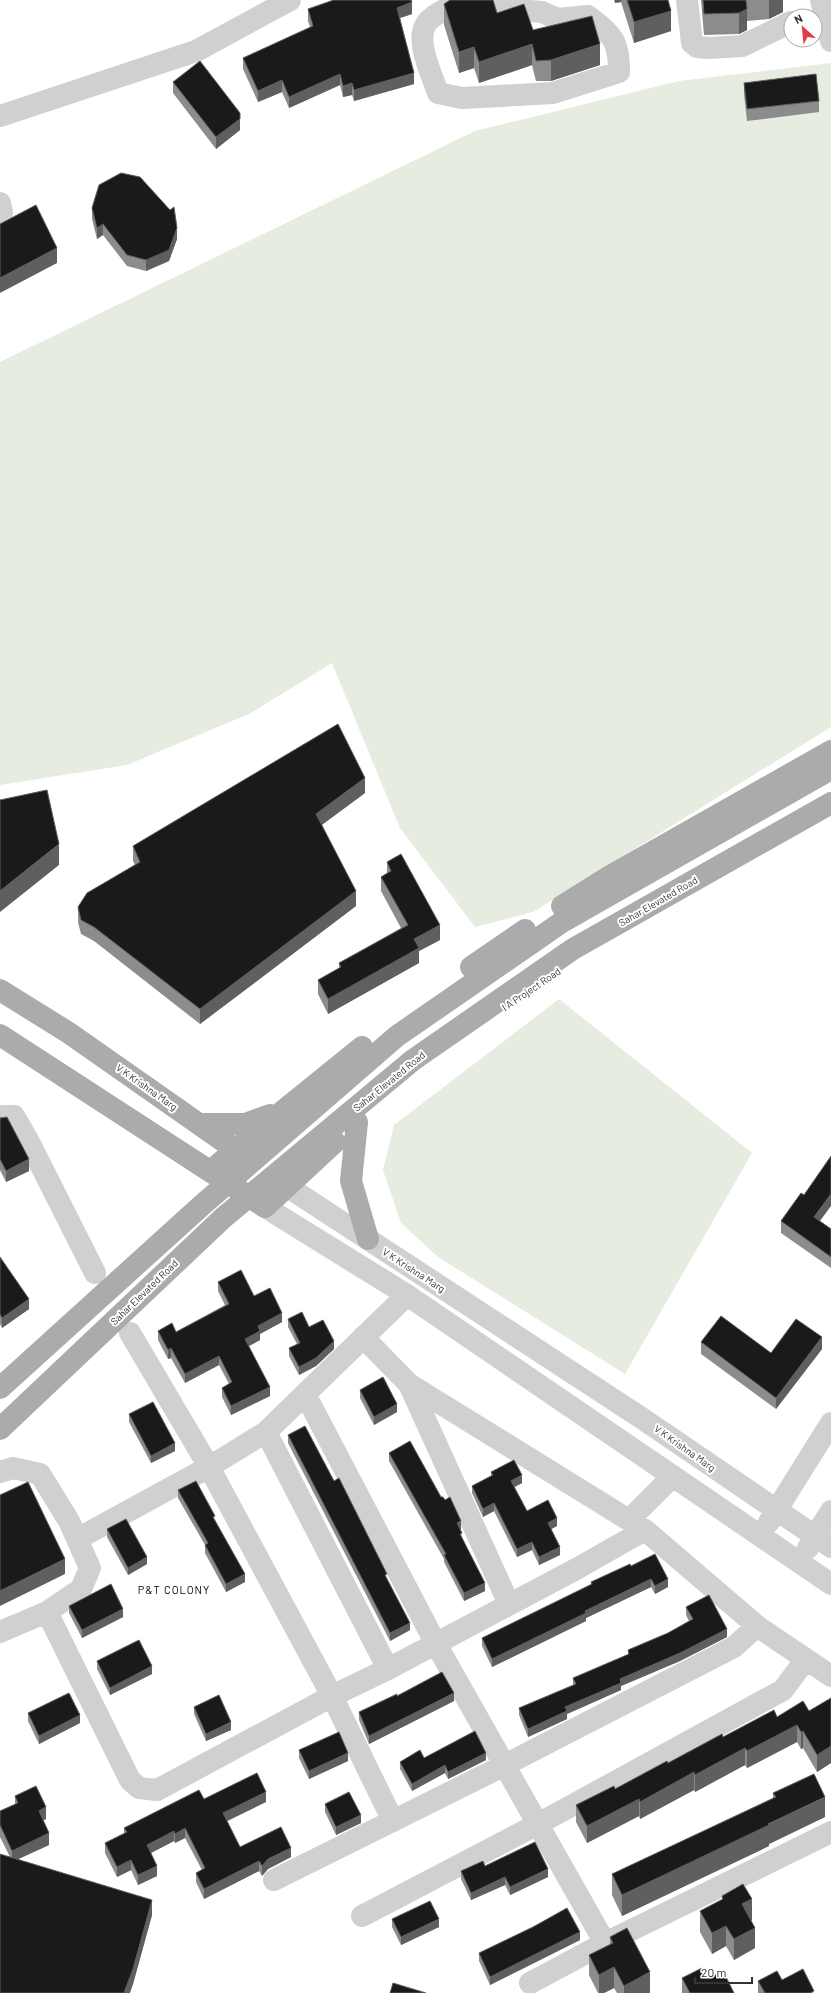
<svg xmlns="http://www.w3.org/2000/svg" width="831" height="1993" font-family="Barlow,sans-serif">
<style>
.green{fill:#e6ecdf}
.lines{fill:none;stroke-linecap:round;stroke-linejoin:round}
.minor{stroke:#d0d0d0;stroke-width:22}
.major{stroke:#ababab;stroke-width:22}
.wall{fill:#8c8c8c}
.shaded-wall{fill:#5f5f5f}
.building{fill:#1a1a1a;stroke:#5f5f5f}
.labels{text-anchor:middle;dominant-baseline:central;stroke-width:4;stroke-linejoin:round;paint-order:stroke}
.street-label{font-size:10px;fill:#333;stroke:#fff}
.neighbourhood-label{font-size:11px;letter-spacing:1px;fill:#000;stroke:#fff}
</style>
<rect width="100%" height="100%" fill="#fff"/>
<!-- green -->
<path class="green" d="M 831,63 L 831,727 L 533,912 L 475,927 L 400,828 L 332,663 L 249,714 L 127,765 L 0,785 L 0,362 L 475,131 L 679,81 Z
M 559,999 L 752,1153 L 625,1374 L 438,1257 L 401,1223 L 383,1170 L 394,1125 Z"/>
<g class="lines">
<!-- minor -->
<path class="minor" d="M 458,0 C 451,8 431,15 426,24 C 415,41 432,75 438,93 L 462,98 L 553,93 L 619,72 C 619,39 612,35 588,16 L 558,19 L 542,12 L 505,9 L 476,0
M 687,0 L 692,43 L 697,47 L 709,48 L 742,46 L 791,22
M 821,0 L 831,41
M 0,116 L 196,51 L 290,0
M 0,203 L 2,212 L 0,222
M 0,1118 L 3,1116 L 14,1116 L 28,1140 L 95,1273
M 288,1187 L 640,1417 L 831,1547
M 265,1207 L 407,1295 L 831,1584
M 130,1333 L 209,1467 L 332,1696 L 393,1821
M 363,1337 L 409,1384 L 509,1604
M 409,1384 L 645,1530 L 757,1626 L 831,1676
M 305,1394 L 436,1644 L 605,1943
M 0,1472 L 13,1468 L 40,1474 L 69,1521 L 90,1568 L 81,1589 L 47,1612 L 0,1632
M 629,1520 L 673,1476
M 769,1522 L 831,1423
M 77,1539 L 209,1467 L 266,1432
M 808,1548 L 831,1511
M 47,1612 L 130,1780 L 139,1788 L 157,1790 L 332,1696 L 388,1669 L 578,1568 L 645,1530
M 388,1669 L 266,1432 L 407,1295
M 274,1880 L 505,1765 L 734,1647 L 757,1626
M 362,1916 L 538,1824 L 783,1690 L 806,1659
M 530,1983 L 605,1943 L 831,1832"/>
<!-- major -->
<path class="major" d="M 562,906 L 610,876 L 831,751
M 471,967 L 525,930
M 0,990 L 69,1033 L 246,1157
M 0,1035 L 265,1207 L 335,1142
M 357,1122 L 351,1181 L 368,1239
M 199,1124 L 245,1124 L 270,1115
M 211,1171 L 236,1149 L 362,1047
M 0,1388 L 201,1206 L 397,1036 L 562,922 L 831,769
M 0,1429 L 223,1218 L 413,1060 L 573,949 L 831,803"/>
</g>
<!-- wall -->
<path class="wall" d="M 332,0 L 411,0 L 412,14 L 400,18 L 414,84 L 354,101 L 352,95 L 343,97 L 340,85 L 289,108 L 282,92 L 258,102 L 243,69 L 243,58 L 310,27 L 308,21 L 308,9 Z
M 614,0 L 668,0 L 671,31 L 634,43 L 621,2 L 615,3 Z
M 701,0 L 783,0 L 783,12 L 769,19 L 747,21 L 747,30 L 739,34 L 704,35 Z
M 444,4 L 497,13 L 533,30 L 600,65 L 551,81 L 536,81 L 532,65 L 479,83 L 474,68 L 459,73 L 444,25 Z
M 173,82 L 240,130 L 216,149 L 173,93 Z
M 744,83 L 819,101 L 819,112 L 747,121 L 744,94 Z
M 92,208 L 177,239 L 169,261 L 146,271 L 127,266 L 103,235 L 97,239 L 92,219 Z
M 365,793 L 322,825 L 356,906 L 200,1024 L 94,941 L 81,934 L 78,922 L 78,907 L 135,865 L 133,861 L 133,846 Z
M 387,862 L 440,940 L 419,951 L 419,963 L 328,1014 L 318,994 L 318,980 L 339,968 L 339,963 L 401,928 L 381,891 L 381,877 L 387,873 Z
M 0,1118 L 29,1171 L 6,1182 L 0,1170 Z
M 804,1195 L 820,1221 L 831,1229 L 831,1268 L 781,1233 L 781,1221 Z
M 0,1257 L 29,1309 L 2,1328 L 0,1324 Z
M 218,1282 L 254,1296 L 282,1322 L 260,1334 L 260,1340 L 249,1346 L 270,1396 L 231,1415 L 222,1397 L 222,1388 L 229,1384 L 219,1365 L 185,1383 L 171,1358 L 168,1359 L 158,1340 L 158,1331 L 176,1332 L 225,1305 L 218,1291 Z
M 288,1319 L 309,1327 L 334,1349 L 316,1366 L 299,1375 L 289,1356 L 289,1348 L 297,1344 L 288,1327 Z
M 701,1342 L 771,1353 L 822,1349 L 776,1409 L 701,1354 Z
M 360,1390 L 397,1412 L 374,1425 L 360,1398 Z
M 129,1414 L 175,1451 L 151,1463 L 129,1422 Z
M 288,1435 L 334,1481 L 387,1579 L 410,1630 L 390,1641 L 288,1443 Z
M 389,1453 L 441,1497 L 461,1529 L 460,1529 L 462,1537 L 485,1591 L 464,1601 L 444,1562 L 444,1559 L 389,1461 Z
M 491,1472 L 522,1483 L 514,1487 L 527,1511 L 557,1526 L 551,1529 L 560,1555 L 539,1565 L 532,1550 L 517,1557 L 494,1511 L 483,1517 L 472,1493 L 472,1486 L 491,1476 Z
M 178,1490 L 215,1521 L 245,1582 L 226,1592 L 205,1553 L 205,1545 L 178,1498 Z
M 107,1529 L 147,1564 L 128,1575 L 107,1537 Z
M 631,1566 L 668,1587 L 655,1594 L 651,1587 L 586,1618 L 586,1621 L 492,1667 L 482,1646 L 482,1638 L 591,1585 L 591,1582 Z
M 69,1606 L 123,1617 L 82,1638 L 69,1613 Z
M 686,1607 L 727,1637 L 680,1661 L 621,1686 L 621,1690 L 567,1714 L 567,1719 L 528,1737 L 519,1715 L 519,1708 L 573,1685 L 573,1678 L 628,1655 L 628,1650 L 668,1633 L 689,1621 L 686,1615 Z
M 97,1661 L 152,1674 L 110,1695 L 97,1669 Z
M 397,1696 L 454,1701 L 369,1744 L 359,1720 L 359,1712 Z
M 831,1698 L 831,1763 L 817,1772 L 803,1748 L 801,1749 L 797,1742 L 747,1768 L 745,1765 L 695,1792 L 694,1790 L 640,1819 L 639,1816 L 587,1843 L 576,1822 L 576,1805 L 615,1789 L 668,1763 L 723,1737 L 777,1717 L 809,1711 Z
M 194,1707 L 231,1730 L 206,1741 L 194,1714 Z
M 28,1713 L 80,1723 L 39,1744 L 28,1721 Z
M 299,1750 L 348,1761 L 309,1779 L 299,1758 Z
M 424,1758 L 486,1760 L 448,1779 L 445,1773 L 412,1791 L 400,1769 L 400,1762 Z
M 773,1793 L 825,1817 L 769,1844 L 769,1846 L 622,1916 L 612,1895 L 612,1874 L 773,1798 Z
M 15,1796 L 46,1819 L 43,1820 L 49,1845 L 18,1859 L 152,1915 L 133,1984 L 10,1857 L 0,1837 L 0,1811 L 15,1804 Z
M 204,1799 L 266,1802 L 227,1821 L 240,1847 L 291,1857 L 268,1869 L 262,1876 L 259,1871 L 204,1899 L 196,1882 L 196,1873 L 202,1870 L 185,1838 L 175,1843 L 174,1841 L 151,1853 L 157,1876 L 138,1885 L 131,1870 L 117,1877 L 105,1853 L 105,1843 L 124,1834 L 124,1828 Z
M 325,1804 L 361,1823 L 336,1835 L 325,1812 Z
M 485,1866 L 548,1877 L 510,1895 L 505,1885 L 471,1900 L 461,1879 L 461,1871 Z
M 722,1896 L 752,1920 L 751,1921 L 755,1948 L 734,1960 L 726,1946 L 712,1954 L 700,1932 L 700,1911 L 722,1900 Z
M 392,1919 L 439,1927 L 401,1945 L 392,1927 Z
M 610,1937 L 650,1993 L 617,1993 L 614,1988 L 604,1993 L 598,1993 L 589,1975 L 589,1955 L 610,1945 Z
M 580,1940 L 490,1985 L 479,1961 L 479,1953 Z
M 682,1978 L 734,1993 L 682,1993 Z
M 782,1980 L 814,1993 L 758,1993 L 758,1981 Z"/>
<!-- shaded-wall -->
<path class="shaded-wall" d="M 615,0 L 621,0 L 621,2 L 615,3 Z
M 769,0 L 783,0 L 783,12 L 769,19 Z
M 412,2 L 412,14 L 397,19 L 397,8 Z
M 747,9 L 747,30 L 739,34 L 739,13 Z
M 671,11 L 671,31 L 634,43 L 634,22 Z
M 532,44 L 532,65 L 479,83 L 479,62 Z
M 600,44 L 600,65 L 551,81 L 551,60 Z
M 474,47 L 474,68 L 459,73 L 459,52 Z
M 414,73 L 414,84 L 354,101 L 354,90 Z
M 340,74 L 340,85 L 289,108 L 289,97 Z
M 282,80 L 282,92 L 258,102 L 258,91 Z
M 352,83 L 352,95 L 343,97 L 343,86 Z
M 240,119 L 240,130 L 216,149 L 216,137 Z
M 103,224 L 103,235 L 97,239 L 97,228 Z
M 177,228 L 177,239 L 169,261 L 146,271 L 146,260 Z
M 57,248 L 57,263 L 0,293 L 0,278 Z
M 365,778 L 365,793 L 316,829 L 316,814 Z
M 59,844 L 59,865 L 0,912 L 0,891 Z
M 356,891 L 356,906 L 200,1024 L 200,1009 Z
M 440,925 L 440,940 L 419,951 L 419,963 L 328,1014 L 328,999 L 414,939 Z
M 29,1159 L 29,1171 L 6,1182 L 6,1171 Z
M 831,1194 L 831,1206 L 814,1229 L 814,1217 Z
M 29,1299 L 29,1309 L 2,1328 L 2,1318 Z
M 282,1313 L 282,1322 L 260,1334 L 260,1340 L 245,1348 L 245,1339 L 258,1326 Z
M 822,1337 L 822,1349 L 776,1409 L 776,1398 Z
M 334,1341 L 334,1349 L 316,1366 L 299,1375 L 299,1367 Z
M 171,1348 L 171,1358 L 168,1359 L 168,1350 Z
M 219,1356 L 219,1365 L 185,1383 L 185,1374 Z
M 270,1387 L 270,1396 L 231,1415 L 231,1406 Z
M 397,1404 L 397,1412 L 374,1425 L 374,1417 Z
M 175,1443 L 175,1451 L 151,1463 L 151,1456 Z
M 522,1475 L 522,1483 L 511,1489 L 511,1481 Z
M 494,1503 L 494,1511 L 483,1517 L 483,1509 Z
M 557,1518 L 557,1526 L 548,1531 L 548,1523 Z
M 461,1521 L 461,1529 L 457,1531 L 457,1523 Z
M 532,1542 L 532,1550 L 517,1557 L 517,1549 Z
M 560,1547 L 560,1555 L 539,1565 L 539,1557 Z
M 147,1557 L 147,1564 L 128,1575 L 128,1568 Z
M 65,1559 L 65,1574 L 0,1606 L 0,1591 Z
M 245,1574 L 245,1582 L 226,1592 L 226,1584 Z
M 651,1579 L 651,1587 L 586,1618 L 586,1621 L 492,1667 L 492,1659 L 585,1611 Z
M 668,1579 L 668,1587 L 655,1594 L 655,1586 Z
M 485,1583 L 485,1591 L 464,1601 L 464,1593 Z
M 123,1609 L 123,1617 L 82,1638 L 82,1630 Z
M 410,1623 L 410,1630 L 390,1641 L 390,1633 Z
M 727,1629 L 727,1637 L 680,1661 L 621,1686 L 621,1690 L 567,1714 L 567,1719 L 528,1737 L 528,1729 L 565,1707 L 620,1679 Z
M 152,1666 L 152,1674 L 110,1695 L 110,1688 Z
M 454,1693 L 454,1701 L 369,1744 L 369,1736 Z
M 80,1715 L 80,1723 L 39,1744 L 39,1736 Z
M 231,1722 L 231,1730 L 206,1741 L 206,1734 Z
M 797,1725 L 797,1742 L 747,1768 L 747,1751 Z
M 803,1731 L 803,1748 L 801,1749 L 801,1732 Z
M 831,1746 L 831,1763 L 817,1772 L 817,1755 Z
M 745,1748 L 745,1765 L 695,1792 L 695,1775 Z
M 348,1753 L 348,1761 L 309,1779 L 309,1771 Z
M 486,1753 L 486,1760 L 448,1779 L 448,1772 Z
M 445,1765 L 445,1773 L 412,1791 L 412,1784 Z
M 694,1772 L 694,1790 L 640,1819 L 640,1802 Z
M 266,1792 L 266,1802 L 223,1823 L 223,1813 Z
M 825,1797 L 825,1817 L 769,1844 L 769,1846 L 622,1916 L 622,1895 Z
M 639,1799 L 639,1816 L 587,1843 L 587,1826 Z
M 46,1807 L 46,1819 L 39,1823 L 39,1811 Z
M 361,1815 L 361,1823 L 336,1835 L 336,1827 Z
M 185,1828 L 185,1838 L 175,1843 L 175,1834 Z
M 174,1831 L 174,1841 L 147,1855 L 147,1845 Z
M 49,1833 L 49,1845 L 12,1862 L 12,1851 Z
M 291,1848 L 291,1857 L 268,1869 L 262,1876 L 262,1866 L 268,1859 Z
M 131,1860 L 131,1870 L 117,1877 L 117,1867 Z
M 259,1861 L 259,1871 L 204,1899 L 204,1889 Z
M 157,1866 L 157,1876 L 138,1885 L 138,1875 Z
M 548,1869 L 548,1877 L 510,1895 L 510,1887 Z
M 505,1877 L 505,1885 L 471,1900 L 471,1893 Z
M 752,1899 L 752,1920 L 742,1925 L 742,1904 Z
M 152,1900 L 152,1915 L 133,1984 L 130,1993 L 124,1993 Z
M 439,1919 L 439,1927 L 401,1945 L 401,1937 Z
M 726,1926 L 726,1946 L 712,1954 L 712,1933 Z
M 755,1928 L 755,1948 L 734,1960 L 734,1939 Z
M 580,1932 L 580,1940 L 490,1985 L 490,1977 Z
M 614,1967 L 614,1988 L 604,1993 L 599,1993 L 599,1975 Z
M 650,1972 L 650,1993 L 624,1993 L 624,1986 Z"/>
<!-- building -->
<path class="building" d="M 334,0 L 411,0 L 412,2 L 397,8 L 414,73 L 354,90 L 352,83 L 343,86 L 340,74 L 289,97 L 282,80 L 258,91 L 243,58 L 313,26 L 308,9 Z
M 450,0 L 493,0 L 497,13 L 524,4 L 533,30 L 592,16 L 600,44 L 551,60 L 536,61 L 532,44 L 479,62 L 474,47 L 459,52 L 444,4 Z
M 627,0 L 668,0 L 671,11 L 634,22 Z
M 703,0 L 746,0 L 747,9 L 739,13 L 704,14 Z
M 200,61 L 240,113 L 240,119 L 216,137 L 173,82 Z
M 816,74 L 819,101 L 747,109 L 744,83 Z
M 121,173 L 140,177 L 170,210 L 174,207 L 177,228 L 169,250 L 146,260 L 127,255 L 103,224 L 97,228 L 92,208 L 99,185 Z
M 36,205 L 57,248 L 0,278 L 0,224 Z
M 338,724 L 365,778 L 316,814 L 356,891 L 200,1009 L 94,927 L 81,920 L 78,907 L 87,893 L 140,862 L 133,846 Z
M 47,790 L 59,844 L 0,891 L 0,800 Z
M 401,854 L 440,925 L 414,939 L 419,948 L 328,999 L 318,980 L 341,967 L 339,963 L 408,925 L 381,877 L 391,871 L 387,862 Z
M 7,1117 L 29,1159 L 6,1171 L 0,1159 L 0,1118 Z
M 831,1156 L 831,1194 L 814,1217 L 831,1229 L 831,1257 L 781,1221 L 801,1193 L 804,1195 Z
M 0,1257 L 29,1299 L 2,1318 L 0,1314 Z
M 241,1270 L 254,1296 L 270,1288 L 282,1313 L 258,1326 L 260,1331 L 245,1339 L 270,1387 L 231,1406 L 222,1388 L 232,1382 L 219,1356 L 185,1374 L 171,1348 L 168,1350 L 158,1331 L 172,1323 L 176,1332 L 229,1304 L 218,1282 Z
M 302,1312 L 309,1327 L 323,1320 L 334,1341 L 316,1358 L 299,1367 L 289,1348 L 300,1343 L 288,1319 Z
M 721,1316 L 771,1353 L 796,1319 L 822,1337 L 776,1398 L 701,1342 Z
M 383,1377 L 397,1404 L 374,1417 L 360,1390 Z
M 153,1402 L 175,1443 L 151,1456 L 129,1414 Z
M 305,1426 L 334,1481 L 339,1478 L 387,1574 L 385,1575 L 410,1623 L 390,1633 L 288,1435 Z
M 410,1441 L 441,1497 L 443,1497 L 445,1500 L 450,1497 L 461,1521 L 457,1523 L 462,1533 L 460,1534 L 485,1583 L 464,1593 L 444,1555 L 446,1554 L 389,1453 Z
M 514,1460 L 522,1475 L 511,1481 L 527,1511 L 548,1500 L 557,1518 L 548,1523 L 560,1547 L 539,1557 L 532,1542 L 517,1549 L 494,1503 L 483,1509 L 472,1486 L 493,1475 L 491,1472 Z
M 196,1481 L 215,1516 L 213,1517 L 245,1574 L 226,1584 L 205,1545 L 208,1543 L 178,1490 Z
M 28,1482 L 65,1559 L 0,1591 L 0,1495 Z
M 126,1519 L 147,1557 L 128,1568 L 107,1529 Z
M 655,1554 L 668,1579 L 655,1586 L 651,1579 L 585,1611 L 586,1613 L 492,1659 L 482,1638 L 592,1584 L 591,1582 L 630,1564 L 631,1566 Z
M 111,1584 L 123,1609 L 82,1630 L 69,1606 Z
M 709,1595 L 727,1629 L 680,1653 L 620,1679 L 621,1683 L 565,1707 L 567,1711 L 528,1729 L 519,1708 L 576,1684 L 573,1678 L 629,1654 L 628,1650 L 668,1633 L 693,1619 L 686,1607 Z
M 139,1640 L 152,1666 L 110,1688 L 97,1661 Z
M 442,1672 L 454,1693 L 369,1736 L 359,1712 L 397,1694 L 397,1696 Z
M 69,1693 L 80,1715 L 39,1736 L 28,1713 Z
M 219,1695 L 231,1722 L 206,1734 L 194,1707 Z
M 831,1698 L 831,1746 L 817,1755 L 803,1731 L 801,1732 L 797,1725 L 747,1751 L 745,1748 L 695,1775 L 694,1772 L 640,1802 L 639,1799 L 587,1826 L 576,1805 L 614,1786 L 615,1789 L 667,1761 L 668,1763 L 722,1734 L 723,1737 L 774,1710 L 777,1717 L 803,1701 L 809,1711 Z
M 475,1731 L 486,1753 L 448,1772 L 445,1765 L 412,1784 L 400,1762 L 420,1750 L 424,1758 Z
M 339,1732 L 348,1753 L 309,1771 L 299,1750 Z
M 257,1773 L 266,1792 L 223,1813 L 240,1847 L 281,1827 L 291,1848 L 268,1859 L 262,1866 L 259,1861 L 204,1889 L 196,1873 L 205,1868 L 185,1828 L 175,1834 L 174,1831 L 147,1845 L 157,1866 L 138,1875 L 131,1860 L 117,1867 L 105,1843 L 127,1832 L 124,1828 L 199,1790 L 204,1799 Z
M 814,1774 L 825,1797 L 768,1824 L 769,1825 L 622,1895 L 612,1874 L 776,1797 L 773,1793 Z
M 36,1786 L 46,1807 L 39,1811 L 49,1833 L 12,1851 L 0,1825 L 0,1811 L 18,1803 L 15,1796 Z
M 349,1792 L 361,1815 L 336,1827 L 325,1804 Z
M 535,1842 L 548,1869 L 510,1887 L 505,1877 L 471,1893 L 461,1871 L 483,1861 L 485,1866 Z
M 0,1854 L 152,1900 L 133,1969 L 124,1993 L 0,1993 Z
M 743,1884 L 752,1899 L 742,1904 L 755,1928 L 734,1939 L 726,1926 L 712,1933 L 700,1911 L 723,1899 L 722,1896 Z
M 430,1901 L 439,1919 L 401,1937 L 392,1919 Z
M 567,1908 L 580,1932 L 490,1977 L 479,1953 L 533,1927 Z
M 627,1928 L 650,1972 L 624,1986 L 614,1967 L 599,1975 L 589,1955 L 613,1943 L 610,1937 Z
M 702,1968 L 708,1979 L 723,1971 L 734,1993 L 690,1993 L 682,1978 Z
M 803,1969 L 814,1991 L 810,1993 L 765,1993 L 758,1981 L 777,1971 L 782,1980 Z
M 393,1983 L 426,1993 L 390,1993 Z"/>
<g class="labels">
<!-- street labels -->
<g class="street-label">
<text transform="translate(658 901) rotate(-30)">Sahar Elevated Road</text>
<text transform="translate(531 989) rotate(-34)">I A Project Road</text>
<text transform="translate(389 1081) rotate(-39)">Sahar Elevated Road</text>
<text transform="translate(147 1087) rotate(35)">V K Krishna Marg</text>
<text transform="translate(414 1270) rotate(33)">V K Krishna Marg</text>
<text transform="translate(144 1292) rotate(-44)">Sahar Elevated Road</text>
<text transform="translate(685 1448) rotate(35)">V K Krishna Marg</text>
</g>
<!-- neighbourhood labels -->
<g class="neighbourhood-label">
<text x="174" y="1589">P&amp;T COLONY</text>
</g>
</g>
<!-- north arrow -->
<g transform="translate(803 28) rotate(333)"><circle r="19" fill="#ffffff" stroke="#adadad"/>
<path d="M0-3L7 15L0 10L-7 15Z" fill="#e63946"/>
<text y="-6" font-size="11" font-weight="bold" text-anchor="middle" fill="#333333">N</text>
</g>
<!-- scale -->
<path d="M695 1977v6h57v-6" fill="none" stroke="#333333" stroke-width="2"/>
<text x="701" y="1977" font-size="12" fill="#333333" stroke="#ffffff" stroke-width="3" paint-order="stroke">20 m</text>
</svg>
